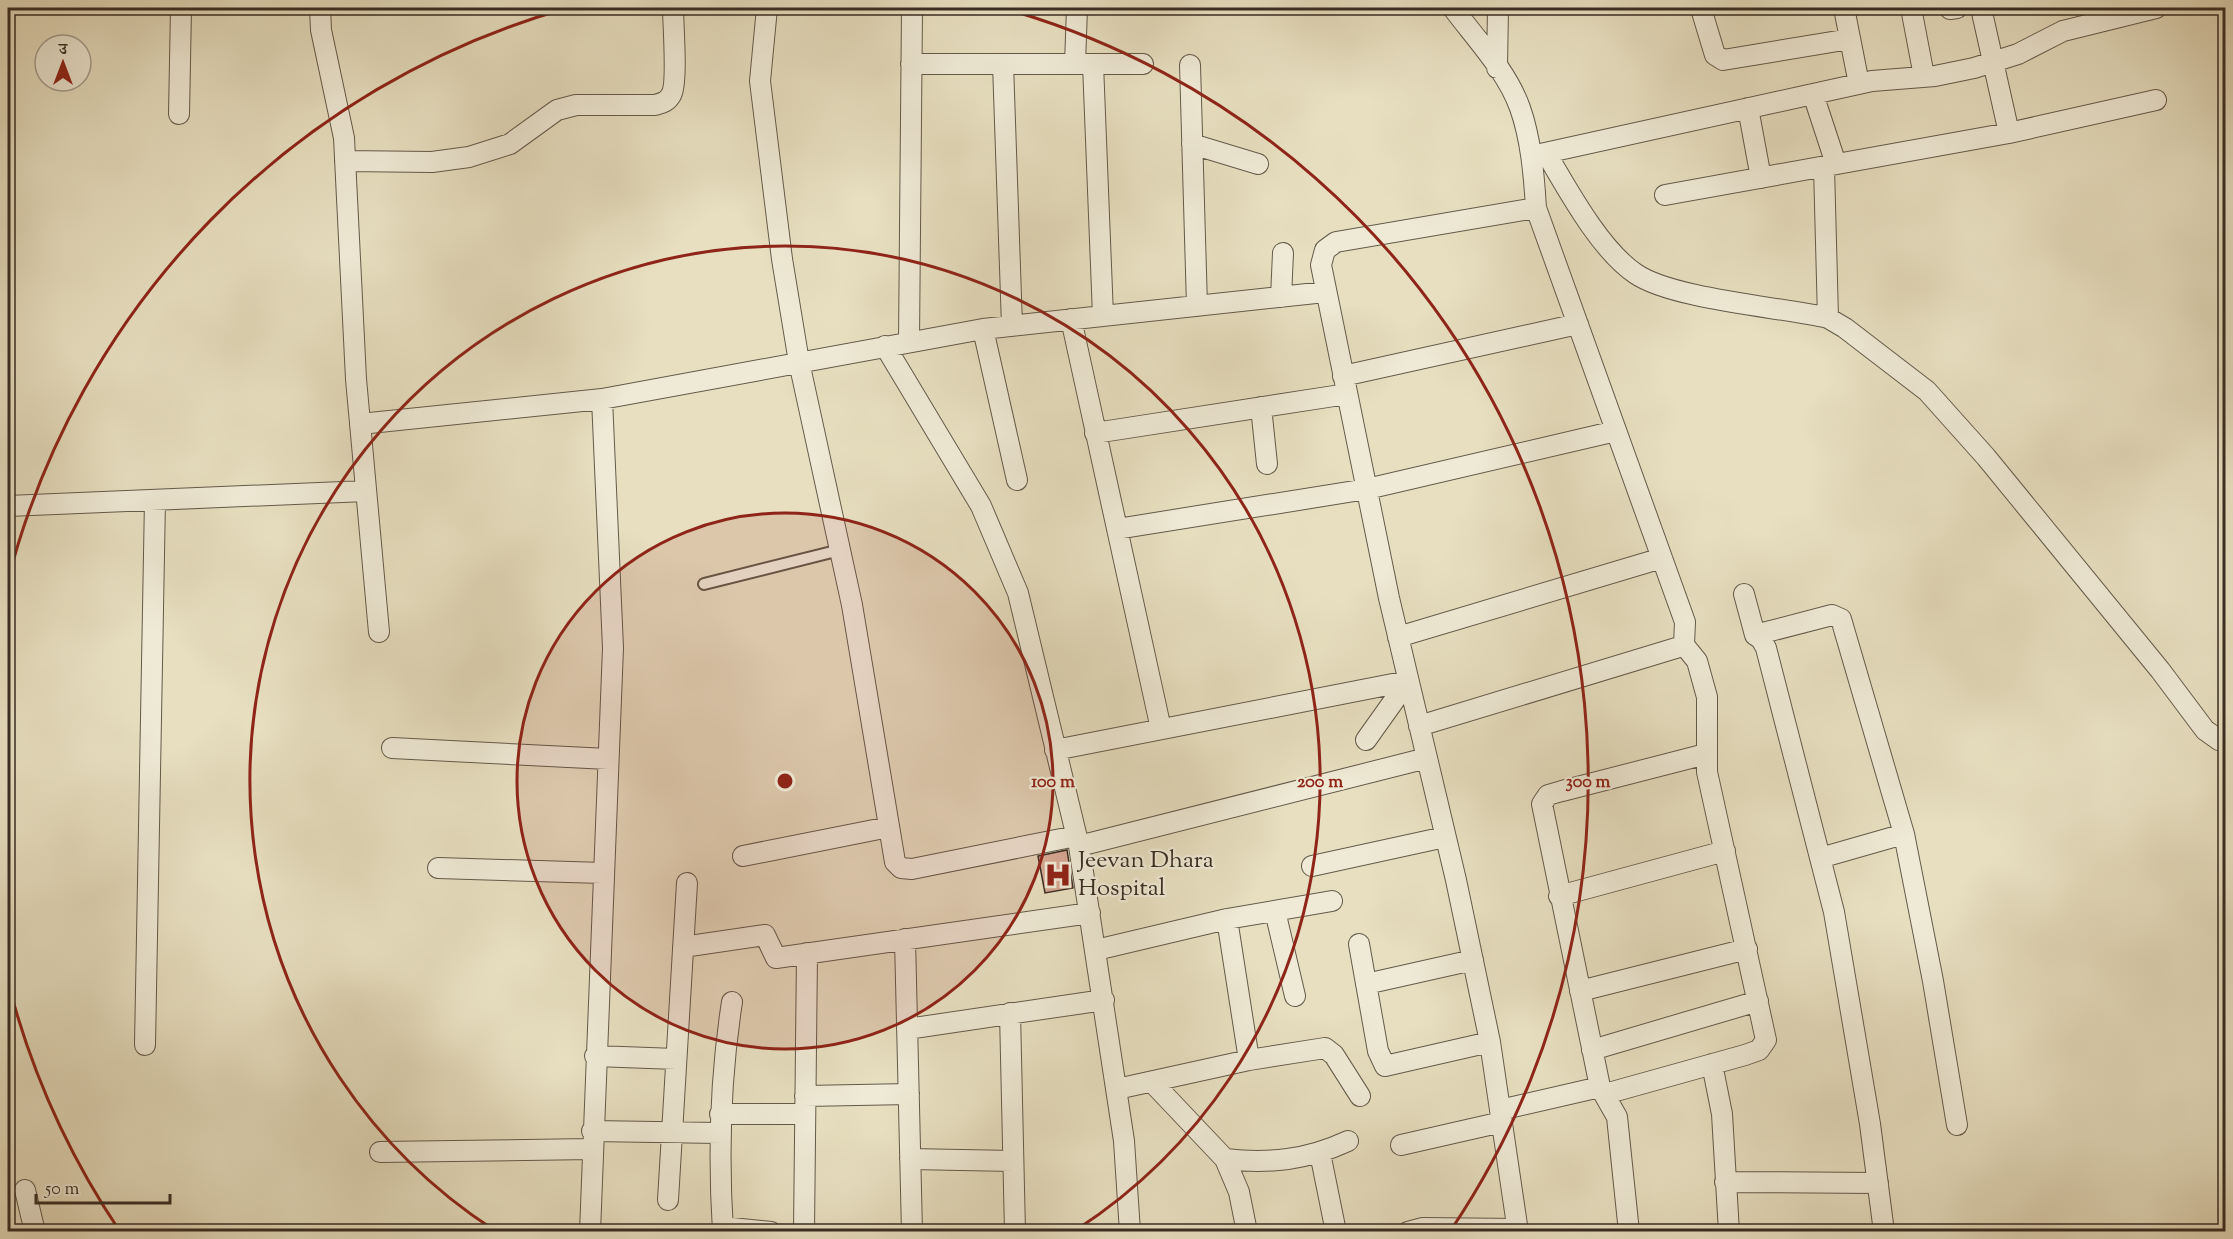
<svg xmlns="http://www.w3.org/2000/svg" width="2233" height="1239" font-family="'Sorts Mill Goudy','Noto Serif Devanagari',serif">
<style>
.building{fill:#d5a691;stroke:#392d24;stroke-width:1.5}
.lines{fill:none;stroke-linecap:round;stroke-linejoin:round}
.service-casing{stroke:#645a4b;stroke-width:14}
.minor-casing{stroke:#645a4b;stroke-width:22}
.service{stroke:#efead6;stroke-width:10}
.minor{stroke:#efead6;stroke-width:20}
.ring{fill:none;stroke:#8f2418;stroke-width:3}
.labels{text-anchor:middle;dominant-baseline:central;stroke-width:4.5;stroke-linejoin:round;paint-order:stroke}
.poi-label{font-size:24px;fill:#392d24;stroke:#efead6;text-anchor:start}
.centre{fill:#8f2418;stroke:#efead6;stroke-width:3}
.ring-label{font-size:18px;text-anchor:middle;font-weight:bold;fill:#8f2418;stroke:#efead6;stroke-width:4.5;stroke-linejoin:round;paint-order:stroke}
</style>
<rect width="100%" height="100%" fill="#e7dfc0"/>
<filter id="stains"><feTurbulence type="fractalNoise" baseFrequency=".00333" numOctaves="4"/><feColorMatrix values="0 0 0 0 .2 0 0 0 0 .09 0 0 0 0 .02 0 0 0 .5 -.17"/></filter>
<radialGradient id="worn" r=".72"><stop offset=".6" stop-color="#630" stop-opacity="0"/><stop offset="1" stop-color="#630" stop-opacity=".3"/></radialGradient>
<!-- building -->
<path class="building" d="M 1067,850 L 1073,888 L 1045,893 L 1038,856 Z"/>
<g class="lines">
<defs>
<path id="service" d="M 704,584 L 840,550"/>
<path id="minor" d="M 320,8 L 321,30 L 344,138 L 356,379 L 379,632
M 767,8 L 760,81 L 782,259 L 799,362 L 852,605 L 895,862 L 901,868 L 912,869 L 1076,836
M 1844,8 L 1859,84
M 1911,8 L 1924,76
M 1981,8 L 2009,133
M 1950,9 L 1957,8
M 1702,12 L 1715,55 L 1723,60 L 1850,39
M 911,64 L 1143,64
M 1003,64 L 1012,326
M 1075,64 L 1077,8
M 1093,64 L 1103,316
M 1190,65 L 1197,306
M 1497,68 L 1498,8
M 1813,94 L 1836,164
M 1748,108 L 1761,178
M 179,114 L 181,8
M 1192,144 L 1258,164
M 1546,153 C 1568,190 1600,250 1636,274 C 1673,299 1780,307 1828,318 L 1845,328 L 1927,391 L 1986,457 L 2160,670 L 2205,730 L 2219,740 L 2226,739
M 1536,155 L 1872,81 L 1935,76 L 1974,68 L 2018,54 L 2063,31 L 2156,8
M 345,161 L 432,162 L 469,157 L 510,144 L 557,110 L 576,105 L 655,105 C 662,103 667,102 671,95 C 678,84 673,24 673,8
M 1824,167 L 1828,318
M 1665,195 L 2009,133 L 2156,100
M 1281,297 L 1283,253
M 1071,319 L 1161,729
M 983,329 L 1017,480
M 909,341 L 912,8
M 885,346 L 981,506 L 1018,593 L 1079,846 L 1124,1141 L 1130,1232
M 1343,376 L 1578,324
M 1261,407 L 1267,464
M 360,424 L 602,399 L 983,329 L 1325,292
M 1095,433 L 1347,394
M 8,506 L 366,491
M 1117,529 L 1367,489 L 1616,431
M 1744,594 L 1755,635 L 1761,639 L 1766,648 L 1834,912 L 1870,1124 L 1884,1232
M 1755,635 L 1832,615 L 1841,619 L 1904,834 L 1933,981 L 1957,1125
M 1398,637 L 1662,558
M 1419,726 L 1676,648 L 1684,645 L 1685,622 L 1536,208 C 1534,175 1531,139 1520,108 C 1507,71 1475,38 1453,8
M 1366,740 L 1408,681
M 392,748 L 608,759
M 1055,750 L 1408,681
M 1079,846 L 1427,758
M 743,856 L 889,827
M 1820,858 L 1904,834
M 1312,866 L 1445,837
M 438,868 L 603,873
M 1559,896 L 1725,851
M 1275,911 L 1295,996
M 1227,919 L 1249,1060
M 905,939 L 912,1232
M 1359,944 L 1378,1051 L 1385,1066 L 1490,1042
M 683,947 L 765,935 L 776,958 L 1090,913
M 1096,950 L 1227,919 L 1332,901
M 1366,984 L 1473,960
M 1580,991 L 1747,949
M 1010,1013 L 1015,1232
M 907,1029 L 1104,1000
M 145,1045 L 155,500
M 1592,1050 L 1758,1001
M 595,1056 L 676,1059
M 1712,1064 L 1722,1114 L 1729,1232
M 1152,1082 L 1225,1159 L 1239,1192 L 1247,1232
M 1117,1089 L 1249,1060 L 1325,1048 L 1334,1055 L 1360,1096
M 1605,1094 L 1745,1055 L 1759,1050 L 1766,1040 L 1707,772 L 1707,697 L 1697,661 L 1684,645
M 805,1096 L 909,1094
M 1500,1110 L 1600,1087
M 720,1114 L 805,1114
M 592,1131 L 719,1133
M 1401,1145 L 1502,1122
M 380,1152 L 591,1149
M 1320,1153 L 1336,1232
M 910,1159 L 1013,1161
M 1225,1159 C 1269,1164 1307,1160 1348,1141
M 1725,1182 L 1878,1183
M 25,1190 L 35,1232
M 668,1200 L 687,883
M 722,1227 L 771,1232
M 590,1232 L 613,648 L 602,399
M 723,1232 C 718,1154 720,1079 732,1002
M 804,1232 L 807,953
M 1408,1232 L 1423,1228 L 1518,1229
M 1518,1232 L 1490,1042 L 1456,880 L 1389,598 L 1321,265 L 1325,250 L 1336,242 L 1536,208
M 1629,1232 L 1617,1117 L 1600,1087 L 1542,804 L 1548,795 L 1562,791 L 1706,754"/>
</defs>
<!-- service casing -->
<use href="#service" class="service-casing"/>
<!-- minor casing -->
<use href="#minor" class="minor-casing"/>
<!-- service -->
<use href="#service" class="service"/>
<!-- minor -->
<use href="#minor" class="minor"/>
</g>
<!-- distance rings -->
<circle cx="785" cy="781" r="268" fill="#8f2418" fill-opacity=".12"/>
<g class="ring">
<circle cx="785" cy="781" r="268"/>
<path d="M494 1230A535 535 0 1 1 1076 1230"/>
<path d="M119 1230A803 803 0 0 1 8 982M8 580A803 803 0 0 1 564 9M1006 9A803 803 0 0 1 1451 1230"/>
</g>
<!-- icons -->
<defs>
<symbol id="hospital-bare" viewBox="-9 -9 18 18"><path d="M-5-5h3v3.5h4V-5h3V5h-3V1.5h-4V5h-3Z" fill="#8f2418" stroke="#efead6" stroke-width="2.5" paint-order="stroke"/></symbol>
</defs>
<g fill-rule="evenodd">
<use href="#hospital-bare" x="1039" y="856" width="38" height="38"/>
</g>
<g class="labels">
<!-- poi labels -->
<g class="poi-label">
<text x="1078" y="861">Jeevan Dhara<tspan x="1078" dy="28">Hospital</tspan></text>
</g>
</g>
<circle cx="785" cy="781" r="9" class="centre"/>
<g class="ring-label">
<text x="1053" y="787">100 m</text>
<text x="1320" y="787">200 m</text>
<text x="1588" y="787">300 m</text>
</g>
<!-- margin -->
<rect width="2233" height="1239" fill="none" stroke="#e7dfc0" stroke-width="30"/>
<rect x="9" y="9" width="2215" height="1221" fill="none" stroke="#392d24" stroke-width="3"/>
<rect x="15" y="15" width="2203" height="1209" fill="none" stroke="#392d24" stroke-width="1.5"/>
<!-- north arrow -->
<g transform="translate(63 63)"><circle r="28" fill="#efead6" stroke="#a69e8f" stroke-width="1.5"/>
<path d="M0-4.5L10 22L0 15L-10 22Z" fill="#8f2418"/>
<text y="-9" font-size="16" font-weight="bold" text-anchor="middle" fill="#392d24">उ</text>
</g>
<!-- scale -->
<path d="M36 1194v9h134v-9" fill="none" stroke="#392d24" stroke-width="3"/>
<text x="45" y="1194" font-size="18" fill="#392d24" stroke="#efead6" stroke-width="4.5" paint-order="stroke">50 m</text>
<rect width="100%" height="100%" filter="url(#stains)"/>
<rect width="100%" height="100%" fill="url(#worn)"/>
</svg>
